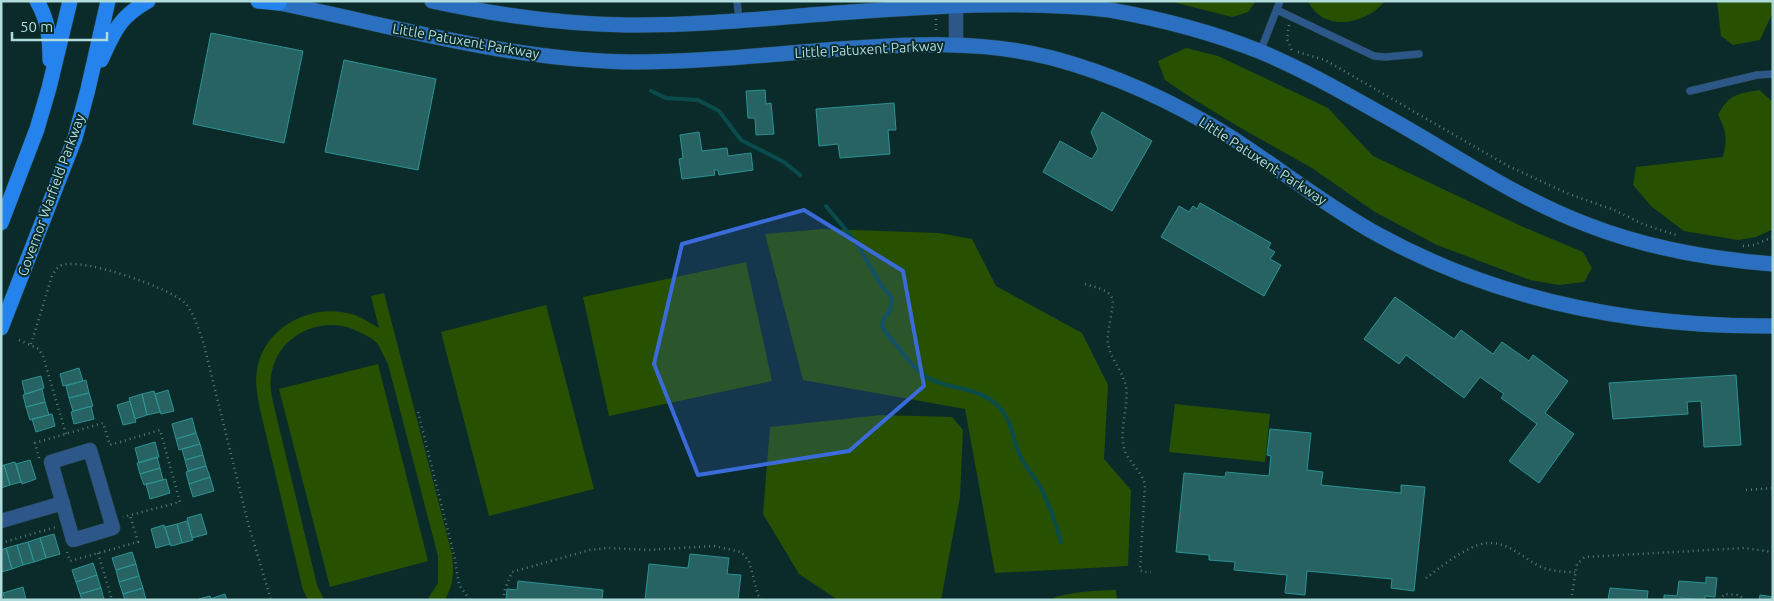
<svg xmlns="http://www.w3.org/2000/svg" width="1774" height="601" font-family="Ubuntu,sans-serif">
<style>
.green{fill:#275100}
.lines{fill:none;stroke-linecap:round;stroke-linejoin:round}
.stream{stroke:#0a4c4c;stroke-width:4}
.building{fill:#276362;stroke:#2b9393}
.lane-casing{stroke:#264747;stroke-width:8}
.street-casing{stroke:#264747;stroke-width:15}
.secondary-casing{stroke:#264747;stroke-width:16}
.primary-casing{stroke:#264747;stroke-width:16}
.path{stroke:#577c7c;stroke-width:2.5;stroke-dasharray:1 4;stroke-linecap:butt}
.lane{stroke:#2d5689;stroke-width:7}
.street{stroke:#2d5689;stroke-width:14}
.secondary{stroke:#2b6fc1;stroke-width:15}
.primary{stroke:#2483ed;stroke-width:15}
.marked{fill:#3b6ad9;fill-opacity:0.2;stroke:#3b6ad9;stroke-width:4;stroke-linejoin:round}
.labels{text-anchor:middle;dominant-baseline:central;stroke-width:4;stroke-linejoin:round;paint-order:stroke}
.street-label{font-size:14px;fill:#b1dcdc;stroke:#0b2b2b}
</style>
<rect width="100%" height="100%" fill="#0b2b2b"/>
<!-- green -->
<path class="green" d="M 1169,1 L 1256,1 L 1248,12 L 1232,17 Z
M 1308,1 L 1385,1 C 1366,25 1323,33 1308,1 Z
M 1717,1 L 1773,1 L 1773,12 L 1760,40 L 1733,45 L 1721,36 Z
M 1186,48 L 1218,56 L 1328,108 L 1373,156 L 1521,226 L 1583,252 L 1592,268 L 1584,282 L 1559,285 L 1530,280 L 1437,245 L 1375,212 L 1312,168 L 1239,127 L 1187,95 L 1165,80 L 1158,61 Z
M 1759,90 L 1773,102 L 1773,229 L 1756,237 L 1738,240 L 1684,231 L 1652,207 L 1633,185 L 1636,167 L 1723,157 C 1727,140 1727,131 1718,115 C 1729,94 1737,94 1759,90 Z
M 823,229 L 939,233 L 972,239 L 996,286 L 1082,333 L 1108,385 L 1104,459 L 1131,490 L 1128,566 L 995,573 L 965,409 L 803,380 L 765,234 Z
M 746,262 L 772,381 L 609,416 L 583,297 Z
M 384,293 L 452,554 C 454,572 454,583 445,600 L 427,600 L 438,583 L 438,556 L 388,364 C 384,357 381,349 377,343 C 370,336 359,332 350,328 C 317,317 279,337 272,371 C 269,382 271,392 273,402 L 317,585 L 324,600 L 308,600 L 303,590 L 259,405 C 257,393 255,382 257,370 C 263,329 308,304 347,313 C 359,315 368,322 379,328 L 371,296 Z
M 546,305 L 594,489 L 489,516 L 441,332 Z
M 378,364 L 428,561 L 330,587 L 279,389 Z
M 1175,404 L 1270,414 L 1265,462 L 1169,452 Z
M 881,415 L 952,417 L 963,430 L 960,497 L 941,600 L 838,600 L 799,574 L 763,514 L 770,427 Z
M 1116,590 L 1117,600 L 1048,600 C 1070,591 1093,591 1116,590 Z"/>
<g class="lines">
<!-- stream -->
<path class="stream" d="M 651,91 L 666,98 L 698,100 L 719,111 L 741,140 L 784,162 L 800,175
M 826,206 L 856,242 L 881,285 L 892,298 L 890,311 L 884,318 L 882,326 C 887,336 891,338 898,347 C 910,362 920,377 940,383 C 958,389 975,389 991,400 C 1013,416 1010,433 1020,456 C 1025,467 1035,477 1041,488 C 1049,504 1056,524 1061,542"/>
</g>
<!-- building -->
<path class="building" d="M 211,33 L 303,51 L 284,143 L 193,124 Z
M 344,60 L 436,79 L 418,170 L 325,152 Z
M 765,90 L 766,104 L 771,103 L 774,134 L 756,135 L 755,118 L 748,118 L 746,91 Z
M 894,103 L 896,130 L 888,130 L 890,154 L 840,158 L 838,144 L 819,146 L 816,109 Z
M 1102,112 L 1152,141 L 1112,211 L 1043,172 L 1060,141 L 1092,159 L 1098,149 L 1091,132 Z
M 699,132 L 702,151 L 727,148 L 728,156 L 751,153 L 753,170 L 719,175 L 718,170 L 714,170 L 715,175 L 682,179 L 679,159 L 683,158 L 680,135 Z
M 1200,203 L 1271,243 L 1268,248 L 1275,252 L 1270,259 L 1281,265 L 1264,296 L 1161,237 L 1179,206 L 1189,212 L 1193,206 L 1197,209 Z
M 1395,297 L 1454,339 L 1461,330 L 1493,354 L 1502,342 L 1529,361 L 1533,355 L 1568,381 L 1545,413 L 1574,434 L 1539,483 L 1509,461 L 1537,424 L 1501,398 L 1504,394 L 1480,377 L 1464,398 L 1406,355 L 1399,364 L 1364,339 Z
M 79,368 L 83,381 L 63,386 L 60,374 Z
M 1736,375 L 1741,445 L 1704,447 L 1701,401 L 1687,402 L 1688,414 L 1613,419 L 1609,383 Z
M 41,376 L 44,388 L 25,394 L 22,381 Z
M 86,380 L 89,393 L 69,398 L 66,386 Z
M 42,389 L 45,402 L 26,407 L 23,395 Z
M 168,390 L 174,411 L 161,414 L 155,394 Z
M 154,391 L 160,412 L 147,415 L 142,394 Z
M 89,393 L 93,406 L 73,411 L 69,398 Z
M 142,394 L 147,415 L 135,419 L 129,398 Z
M 130,401 L 136,422 L 123,425 L 117,405 Z
M 45,402 L 49,415 L 30,420 L 26,407 Z
M 91,406 L 94,419 L 74,424 L 71,412 Z
M 52,414 L 55,426 L 36,432 L 32,419 Z
M 192,418 L 196,433 L 176,439 L 172,424 Z
M 1270,429 L 1311,433 L 1307,470 L 1323,472 L 1321,485 L 1401,493 L 1401,485 L 1425,487 L 1414,591 L 1391,588 L 1392,579 L 1307,571 L 1305,595 L 1285,593 L 1287,575 L 1234,570 L 1235,562 L 1209,560 L 1209,555 L 1176,552 L 1184,473 L 1225,477 L 1226,472 L 1269,476 L 1271,456 L 1267,455 Z
M 196,433 L 200,444 L 179,450 L 176,439 Z
M 155,442 L 159,457 L 139,463 L 135,448 Z
M 200,444 L 203,455 L 185,460 L 182,449 Z
M 203,455 L 206,466 L 188,471 L 185,460 Z
M 157,457 L 160,468 L 140,474 L 137,463 Z
M 30,460 L 36,479 L 22,484 L 16,464 Z
M 15,462 L 21,482 L 10,485 L 4,465 Z
M 4,465 L 10,485 L 1,488 L 1,466 Z
M 206,466 L 210,477 L 189,484 L 186,472 Z
M 160,468 L 163,480 L 144,485 L 140,474 Z
M 210,477 L 214,491 L 193,497 L 189,484 Z
M 166,479 L 170,493 L 150,499 L 146,484 Z
M 201,514 L 207,534 L 192,538 L 187,518 Z
M 187,521 L 193,540 L 182,543 L 177,524 Z
M 177,524 L 182,543 L 171,546 L 165,527 Z
M 164,525 L 170,544 L 156,548 L 151,529 Z
M 54,534 L 60,554 L 46,558 L 40,538 Z
M 40,538 L 46,558 L 34,562 L 28,542 Z
M 28,542 L 34,562 L 23,565 L 17,545 Z
M 17,545 L 23,565 L 12,569 L 6,548 Z
M 6,548 L 12,569 L 1,572 L 1,550 Z
M 132,552 L 136,564 L 116,570 L 112,558 Z
M 690,554 L 729,558 L 727,574 L 741,575 L 738,600 L 645,600 L 649,564 L 688,568 Z
M 93,563 L 97,575 L 76,582 L 72,570 Z
M 136,564 L 139,576 L 119,582 L 116,570 Z
M 97,575 L 101,588 L 80,594 L 76,582 Z
M 139,576 L 143,588 L 123,594 L 119,582 Z
M 1706,577 L 1717,578 L 1715,597 L 1705,596 L 1705,600 L 1680,598 L 1680,600 L 1664,600 L 1664,595 L 1677,596 L 1679,581 L 1706,583 Z
M 518,581 L 603,590 L 602,600 L 506,600 L 507,589 L 517,590 Z
M 23,587 L 26,600 L 5,600 L 3,593 Z
M 101,588 L 104,600 L 82,600 L 80,594 Z
M 143,588 L 146,600 L 125,600 L 123,594 Z
M 1610,588 L 1648,591 L 1647,600 L 1608,600 Z
M 225,594 L 227,600 L 211,600 L 210,599 Z
M 1760,595 L 1773,597 L 1773,600 L 1759,600 Z
M 210,596 L 211,600 L 199,600 L 199,599 Z"/>
<g class="lines">
<defs>
<path id="lane" d="M 737,1 L 739,20
M 1277,10 L 1374,56 L 1385,57 L 1419,54
M 1260,52 L 1280,1
M 1690,91 L 1757,75 L 1773,74"/>
<path id="street" d="M 956,1 L 956,45
M 90,450 L 113,528 L 73,540 L 51,462 Z
M 1,521 L 63,503"/>
<path id="secondary" d="M 269,1 C 391,25 510,61 635,62 C 703,62 772,54 840,49 C 910,44 983,40 1052,58 C 1116,75 1176,103 1232,138 C 1280,169 1326,206 1377,234 C 1498,301 1635,327 1773,326
M 432,1 C 496,15 561,24 627,25 C 702,26 777,17 851,12 C 937,6 1026,0 1110,10 C 1161,19 1211,32 1259,51 C 1300,68 1339,90 1378,112 C 1448,150 1513,197 1588,225 C 1647,248 1710,259 1773,264"/>
<path id="primary" d="M 37,1 C 48,20 50,38 50,60
M 258,1 L 279,3
M 101,60 C 114,32 119,17 148,1
M 1,223 L 37,129 L 49,88 L 70,1
M 1,328 L 75,138 L 88,89 L 108,1"/>
</defs>
<!-- lane casing -->
<use href="#lane" class="lane-casing"/>
<!-- street casing -->
<use href="#street" class="street-casing"/>
<!-- secondary casing -->
<use href="#secondary" class="secondary-casing"/>
<!-- primary casing -->
<use href="#primary" class="primary-casing"/>
<!-- path -->
<path class="path" d="M 936,19 L 936,31
M 1289,25 L 1287,39 L 1292,51
M 1298,52 L 1325,60 L 1508,166 L 1569,194 L 1614,210 L 1645,225 L 1679,236
M 1743,246 L 1754,245 L 1773,237
M 1085,284 C 1094,287 1108,289 1112,298 C 1115,306 1106,331 1108,344 C 1111,360 1123,371 1126,387 C 1129,406 1119,429 1124,448 C 1127,461 1141,470 1145,484 L 1140,570 L 1143,572 L 1151,572
M 19,340 L 39,349 L 43,356 L 66,434
M 31,344 L 52,276 C 55,271 57,267 62,265 C 84,258 168,287 185,303 C 194,312 198,329 203,341 L 248,523 L 271,600
M 418,412 L 455,559 L 459,585 L 470,600
M 39,458 L 35,443 L 103,423 L 110,445 L 160,430 L 180,502 L 123,517
M 1746,490 L 1773,488
M 1,543 L 56,527
M 67,552 L 70,561 L 138,542 L 130,515
M 98,553 L 112,600
M 1426,578 C 1442,566 1459,552 1478,545 C 1502,537 1518,554 1537,565 C 1548,571 1563,572 1575,572
M 503,600 L 505,589 L 512,572 L 590,550 L 607,548 L 649,550 L 714,546 L 741,552 L 749,561 L 758,595 L 762,600
M 1571,600 L 1577,564 L 1585,557 L 1744,548 L 1773,552
M 1719,600 L 1725,594 L 1739,595 L 1745,600"/>
<!-- lane -->
<use href="#lane" class="lane"/>
<!-- street -->
<use href="#street" class="street"/>
<!-- secondary -->
<use href="#secondary" class="secondary"/>
<!-- primary -->
<use href="#primary" class="primary"/>
</g>
<!-- marked area -->
<path class="marked" d="M 804,210 L 903,271 L 924,386 L 849,451 L 698,475 L 654,364 L 682,244 Z"/>
<g class="labels">
<!-- street labels -->
<g class="street-label">
<text transform="translate(466 41) rotate(10)">Little Patuxent Parkway</text>
<text transform="translate(869 49) rotate(-3)">Little Patuxent Parkway</text>
<text transform="translate(1263 161) rotate(33)">Little Patuxent Parkway</text>
<text transform="translate(51 195) rotate(-70)">Governor Warfield Parkway</text>
</g>
</g>
<!-- border -->
<rect width="1774" height="601" fill="none" stroke="#b1dcdc" stroke-width="5"/>
<!-- scale -->
<path d="M12 32v8h95v-8" fill="none" stroke="#b1dcdc" stroke-width="2.5"/>
<text x="20" y="32" font-size="15" fill="#b1dcdc" stroke="#0b2b2b" stroke-width="4" paint-order="stroke">50 m</text>
</svg>
